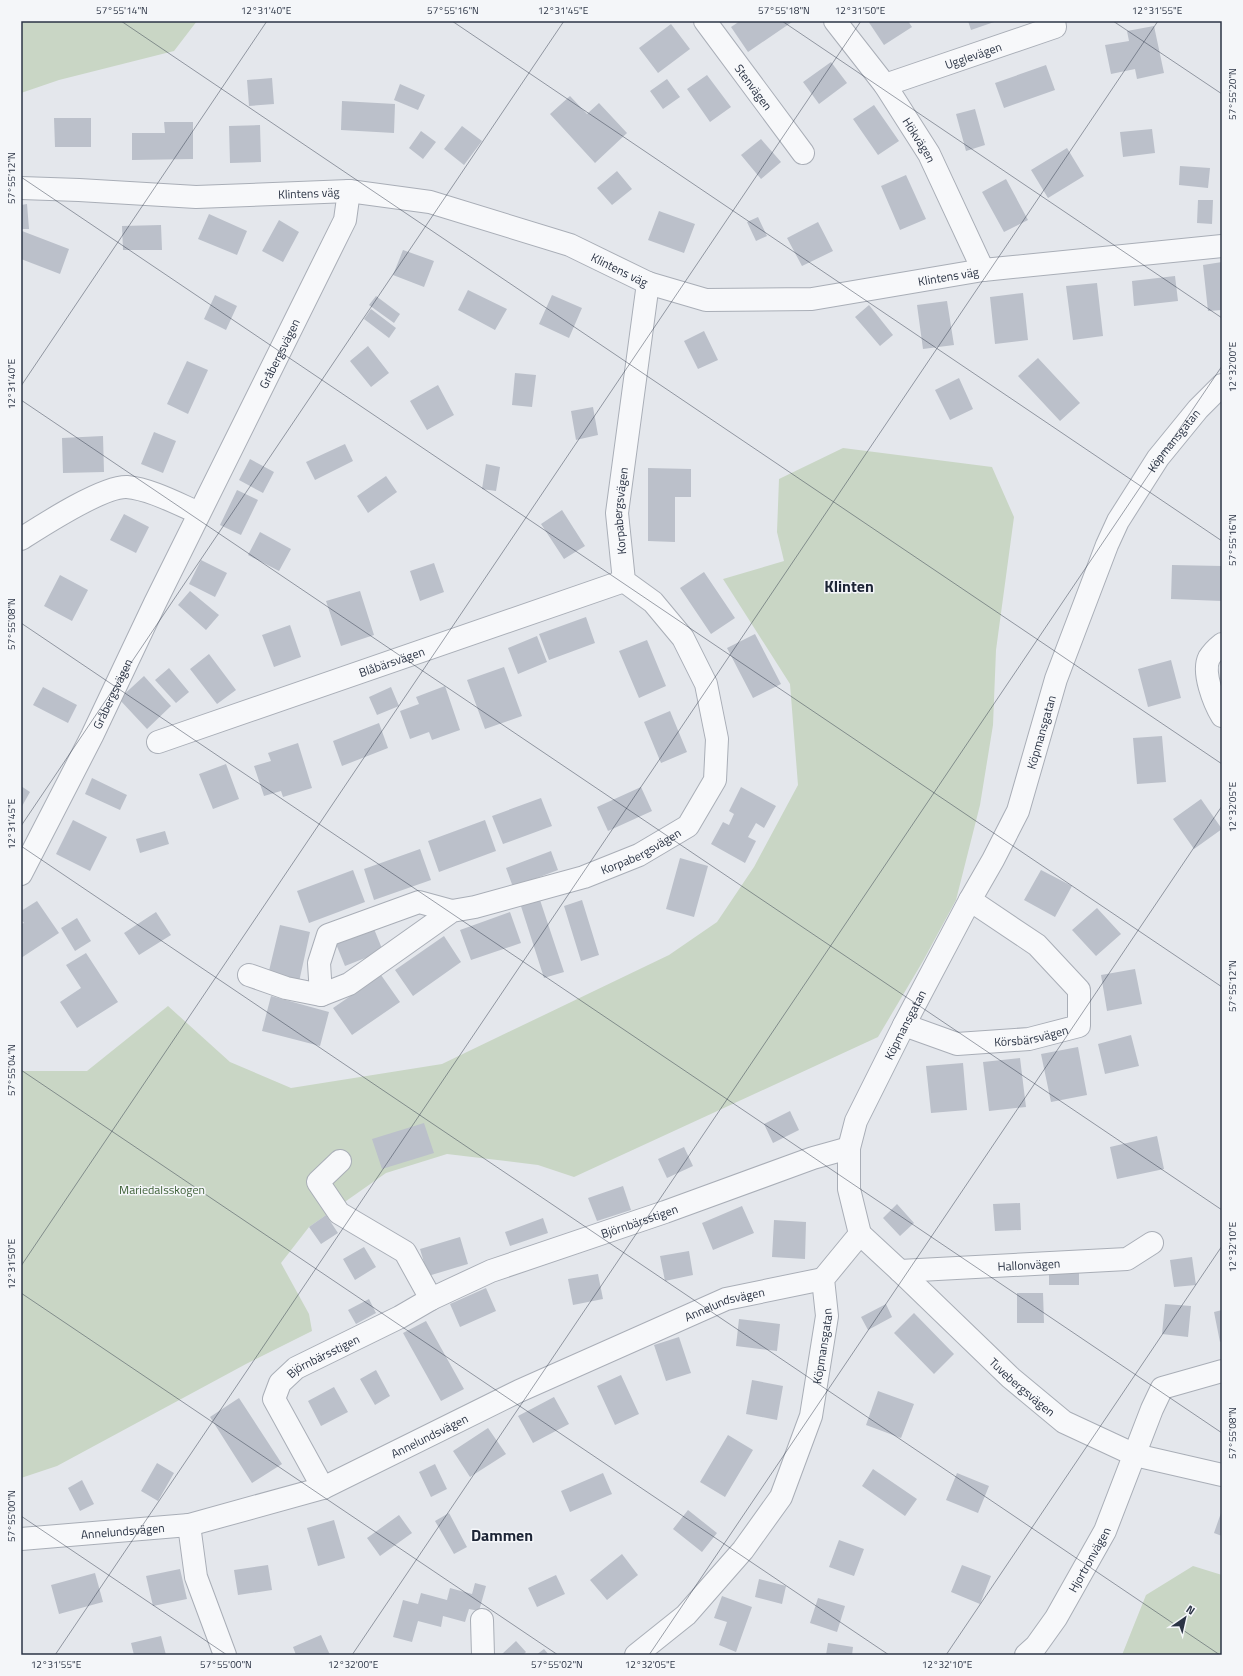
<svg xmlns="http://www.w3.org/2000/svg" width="1243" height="1676" font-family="'Titillium Web',sans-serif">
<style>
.green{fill:#c9d6c5}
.building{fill:#bbc0ca}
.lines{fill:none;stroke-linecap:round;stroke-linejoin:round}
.minor-casing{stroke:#a9aeb7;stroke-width:24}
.minor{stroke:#f7f8fa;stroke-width:22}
.ticks{fill:none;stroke:#2b3445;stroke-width:1;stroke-opacity:0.45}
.labels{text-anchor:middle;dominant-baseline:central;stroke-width:3;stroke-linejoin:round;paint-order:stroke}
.street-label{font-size:12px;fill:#2b3445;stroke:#f4f6f9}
.park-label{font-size:12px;fill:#3f6138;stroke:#f4f6f9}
.district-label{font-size:16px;font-weight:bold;fill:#1d2536;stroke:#f4f6f9}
.neatline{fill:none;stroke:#2b3445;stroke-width:1.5}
.ticks-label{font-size:10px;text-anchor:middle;fill:#2b3445}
</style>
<rect width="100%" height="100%" fill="#e4e7ec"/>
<!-- green -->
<path class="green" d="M 21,21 L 197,21 L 174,51 L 59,80 L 21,93 Z
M 843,448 L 992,467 L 1014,517 L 996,650 L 993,725 L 980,805 L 956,900 L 923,961 L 878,1037 L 574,1177 L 538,1165 L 447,1154 L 386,1173 L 309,1227 L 281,1263 L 309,1314 L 312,1331 L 246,1364 L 57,1466 L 21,1478 L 21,1071 L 87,1071 L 168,1006 L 230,1062 L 291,1088 L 442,1064 L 669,955 L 717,922 L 754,867 L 798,785 L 790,684 L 723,579 L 784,561 L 777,532 L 779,479 Z
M 1193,1566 L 1222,1575 L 1222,1655 L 1122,1655 L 1146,1595 Z"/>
<!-- building -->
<path class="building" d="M 740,21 L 792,21 L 792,22 L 748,52 L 731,27 Z
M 868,21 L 908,21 L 912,27 L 884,45 Z
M 968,21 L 997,21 L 971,30 Z
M 671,24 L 690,49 L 658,73 L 639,48 Z
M 1154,26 L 1164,73 L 1137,79 L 1135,69 L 1111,74 L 1105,45 L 1129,41 L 1127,31 Z
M 831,62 L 847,83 L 819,104 L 803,82 Z
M 1046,65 L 1055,90 L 1004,108 L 995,83 Z
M 707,75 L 731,107 L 710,122 L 687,89 Z
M 272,78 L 274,104 L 249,106 L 247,80 Z
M 667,79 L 680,97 L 663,109 L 650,91 Z
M 400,84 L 425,95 L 418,110 L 394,100 Z
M 570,96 L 587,114 L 599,103 L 627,133 L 595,163 L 550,114 Z
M 342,101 L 395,104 L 394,133 L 341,130 Z
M 874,105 L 899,141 L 878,155 L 853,119 Z
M 975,109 L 985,145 L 966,151 L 956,114 Z
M 54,118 L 91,118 L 91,147 L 55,147 Z
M 164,122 L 193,122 L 193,159 L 132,160 L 132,133 L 165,133 Z
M 260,125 L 261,162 L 230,163 L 229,126 Z
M 462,126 L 482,141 L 464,165 L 444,149 Z
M 1152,129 L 1155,153 L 1123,157 L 1120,132 Z
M 421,131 L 436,142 L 423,159 L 409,148 Z
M 761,139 L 781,162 L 761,179 L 741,155 Z
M 1067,148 L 1084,176 L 1048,198 L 1031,170 Z
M 1180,166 L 1210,168 L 1208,188 L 1179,185 Z
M 617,171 L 632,189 L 612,205 L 597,188 Z
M 906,175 L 926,219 L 900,230 L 881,186 Z
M 1006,179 L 1028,220 L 1004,232 L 982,192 Z
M 1198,200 L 1213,200 L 1212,224 L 1197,223 Z
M 27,204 L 29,229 L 21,229 L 21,205 Z
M 659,211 L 695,224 L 684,253 L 648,240 Z
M 209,214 L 247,231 L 237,255 L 198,239 Z
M 758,217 L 767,236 L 756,241 L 747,222 Z
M 279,220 L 299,232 L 283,262 L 262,251 Z
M 818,222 L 833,251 L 802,266 L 787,238 Z
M 161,225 L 162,250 L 123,250 L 122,226 Z
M 22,231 L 69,249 L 60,274 L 21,259 Z
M 403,250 L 434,261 L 424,287 L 393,275 Z
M 1222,262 L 1222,310 L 1208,311 L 1203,265 Z
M 1175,276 L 1178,301 L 1134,306 L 1132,281 Z
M 1097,283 L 1103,336 L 1073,340 L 1066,286 Z
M 468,290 L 507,309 L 495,330 L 458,310 Z
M 1023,293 L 1028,340 L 995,344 L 990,297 Z
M 215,295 L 237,306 L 226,330 L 204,319 Z
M 552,295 L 582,308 L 569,338 L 539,324 Z
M 376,296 L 400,314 L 394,323 L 369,305 Z
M 947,301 L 954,345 L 923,349 L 917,305 Z
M 869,305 L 893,335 L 880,346 L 855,317 Z
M 371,309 L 396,328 L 389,338 L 364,319 Z
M 704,331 L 718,360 L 698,369 L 684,341 Z
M 368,346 L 389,373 L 371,387 L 350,361 Z
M 1038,358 L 1080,403 L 1060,421 L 1018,376 Z
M 187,361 L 208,370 L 188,414 L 167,404 Z
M 515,373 L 536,375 L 532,407 L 512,405 Z
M 959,378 L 973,409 L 950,420 L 935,390 Z
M 438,385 L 454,415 L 427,430 L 410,401 Z
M 593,407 L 598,435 L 576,440 L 571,411 Z
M 154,432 L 176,441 L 163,473 L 141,464 Z
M 103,436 L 104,472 L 63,473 L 62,438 Z
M 345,444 L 353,461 L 315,480 L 306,462 Z
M 250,459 L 274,472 L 263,493 L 239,480 Z
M 486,464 L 500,467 L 496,491 L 482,489 Z
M 648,468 L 691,469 L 691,497 L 675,497 L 675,542 L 648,541 Z
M 386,476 L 397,492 L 368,513 L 357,496 Z
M 237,490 L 258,500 L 241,535 L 220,525 Z
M 562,510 L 585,546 L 564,559 L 541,524 Z
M 124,514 L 149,527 L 136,553 L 110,540 Z
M 260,532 L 291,549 L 279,571 L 248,555 Z
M 201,560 L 227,573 L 215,597 L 189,584 Z
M 434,563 L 444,592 L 420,601 L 410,571 Z
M 1172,565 L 1222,566 L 1222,601 L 1171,599 Z
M 704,572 L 735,618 L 711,634 L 680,588 Z
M 60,575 L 88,590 L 72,621 L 44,606 Z
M 190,591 L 219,615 L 206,630 L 178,605 Z
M 360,591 L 374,635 L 341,646 L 326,601 Z
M 586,617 L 595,643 L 549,660 L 539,634 Z
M 290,625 L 301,657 L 274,667 L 262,635 Z
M 755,634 L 781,684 L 753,698 L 727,648 Z
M 537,636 L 547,662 L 518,674 L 508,648 Z
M 647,640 L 666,686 L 639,698 L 619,651 Z
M 209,654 L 236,690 L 217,704 L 190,669 Z
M 1171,660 L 1181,698 L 1148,707 L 1138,669 Z
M 504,667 L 522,716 L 485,729 L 467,680 Z
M 169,668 L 189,692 L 176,703 L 155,680 Z
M 144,676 L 171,706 L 147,729 L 119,699 Z
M 445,686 L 460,730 L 432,740 L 429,732 L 410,739 L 400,711 L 419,704 L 416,697 Z
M 43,687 L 77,705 L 68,723 L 33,705 Z
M 391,687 L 399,706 L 377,715 L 369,697 Z
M 670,711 L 687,752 L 661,763 L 644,722 Z
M 379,723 L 388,748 L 342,766 L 333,741 Z
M 1162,736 L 1166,782 L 1137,784 L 1133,738 Z
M 298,743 L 312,788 L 283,797 L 281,791 L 264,796 L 254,766 L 271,761 L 268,753 Z
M 226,764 L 239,799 L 213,809 L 199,774 Z
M 92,778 L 127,795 L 120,810 L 85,794 Z
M 21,786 L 30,792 L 21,808 Z
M 641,787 L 652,811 L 608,831 L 597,807 Z
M 741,787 L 776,806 L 764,828 L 756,823 L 748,837 L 756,841 L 745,863 L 711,844 L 723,822 L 729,825 L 734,814 L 729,811 Z
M 541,798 L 552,826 L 503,844 L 492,816 Z
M 1201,799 L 1222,829 L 1194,849 L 1173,819 Z
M 73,820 L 107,837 L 90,871 L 56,854 Z
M 485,820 L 496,851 L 439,872 L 428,841 Z
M 165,831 L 169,844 L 140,853 L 136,839 Z
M 420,849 L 431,880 L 374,900 L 364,869 Z
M 551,851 L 558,870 L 513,887 L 506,868 Z
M 680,858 L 708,866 L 694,917 L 666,909 Z
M 353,870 L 365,902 L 309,923 L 297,891 Z
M 1041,870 L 1072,886 L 1055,917 L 1024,900 Z
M 538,894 L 564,972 L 544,978 L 519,900 Z
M 582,900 L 599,955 L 581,961 L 564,906 Z
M 37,901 L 59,933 L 21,958 L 21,924 L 24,923 L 21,919 L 21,911 Z
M 1097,908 L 1121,934 L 1096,956 L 1072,930 Z
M 156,912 L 171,935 L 139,955 L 124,933 Z
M 510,912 L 521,943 L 471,960 L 460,930 Z
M 77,918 L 91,941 L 75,951 L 61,928 Z
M 372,924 L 383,951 L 345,966 L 334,939 Z
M 280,925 L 310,932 L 299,982 L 268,975 Z
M 444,936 L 461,962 L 413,996 L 395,970 Z
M 86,953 L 118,1002 L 77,1028 L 60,1002 L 81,988 L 66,965 Z
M 1135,969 L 1142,1004 L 1107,1011 L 1101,975 Z
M 381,975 L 400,1002 L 352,1035 L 333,1008 Z
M 271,996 L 329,1012 L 320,1046 L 262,1031 Z
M 1131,1035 L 1139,1066 L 1105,1074 L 1098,1044 Z
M 1078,1047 L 1087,1095 L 1051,1102 L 1041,1054 Z
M 1020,1058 L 1026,1107 L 989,1111 L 983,1062 Z
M 963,1063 L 967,1110 L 931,1113 L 926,1066 Z
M 790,1111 L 799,1130 L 773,1143 L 764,1124 Z
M 424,1123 L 434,1153 L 382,1169 L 372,1139 Z
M 1157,1136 L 1164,1169 L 1117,1179 L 1110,1147 Z
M 684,1147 L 693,1166 L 667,1178 L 658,1159 Z
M 623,1186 L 631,1210 L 597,1221 L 588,1198 Z
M 1020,1203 L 1021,1230 L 995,1231 L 993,1204 Z
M 897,1204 L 914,1223 L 900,1236 L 883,1218 Z
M 742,1206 L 754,1233 L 713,1250 L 702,1223 Z
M 326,1215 L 338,1233 L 321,1244 L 309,1227 Z
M 543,1218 L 548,1233 L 510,1246 L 505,1232 Z
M 774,1220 L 806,1222 L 805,1259 L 772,1257 Z
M 460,1237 L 468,1264 L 428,1276 L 420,1249 Z
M 364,1247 L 376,1267 L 355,1280 L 343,1259 Z
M 689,1251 L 693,1275 L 665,1281 L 660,1256 Z
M 1192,1257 L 1196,1285 L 1174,1287 L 1170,1260 Z
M 1079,1273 L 1079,1285 L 1049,1285 L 1049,1274 Z
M 598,1274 L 603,1299 L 573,1305 L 568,1279 Z
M 486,1288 L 496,1311 L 460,1327 L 450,1304 Z
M 1017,1293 L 1043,1293 L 1044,1323 L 1017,1323 Z
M 369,1299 L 376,1313 L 356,1324 L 348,1310 Z
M 886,1304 L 892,1317 L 868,1330 L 861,1317 Z
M 1165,1304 L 1191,1306 L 1188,1337 L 1162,1334 Z
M 1222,1310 L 1222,1341 L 1220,1342 L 1214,1312 Z
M 914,1313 L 954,1354 L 934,1374 L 894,1333 Z
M 739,1319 L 780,1324 L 777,1351 L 736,1346 Z
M 426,1321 L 464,1389 L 441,1401 L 403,1333 Z
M 679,1337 L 691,1373 L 666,1381 L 654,1345 Z
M 376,1370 L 390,1396 L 375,1405 L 360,1379 Z
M 621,1375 L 639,1414 L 615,1425 L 597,1386 Z
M 752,1380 L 783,1386 L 777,1420 L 746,1414 Z
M 334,1387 L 348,1412 L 321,1426 L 308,1401 Z
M 878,1391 L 914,1404 L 901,1438 L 866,1425 Z
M 554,1397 L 569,1424 L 533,1443 L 518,1416 Z
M 239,1398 L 282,1464 L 252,1483 L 210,1417 Z
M 488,1428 L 506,1454 L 470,1477 L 453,1451 Z
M 728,1435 L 753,1450 L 725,1497 L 700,1482 Z
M 157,1463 L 174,1473 L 158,1501 L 141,1491 Z
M 435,1464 L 447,1489 L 431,1497 L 419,1472 Z
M 873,1469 L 917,1499 L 905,1516 L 862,1486 Z
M 603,1473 L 612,1494 L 570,1512 L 561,1491 Z
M 957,1473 L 989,1486 L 978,1513 L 946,1500 Z
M 82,1480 L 94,1504 L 80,1511 L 68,1488 Z
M 688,1510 L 717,1533 L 702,1552 L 673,1529 Z
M 1222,1510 L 1222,1536 L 1214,1533 Z
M 449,1513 L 467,1547 L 454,1554 L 435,1521 Z
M 399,1515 L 412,1533 L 380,1556 L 367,1538 Z
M 334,1520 L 345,1558 L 318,1566 L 307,1528 Z
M 839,1540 L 864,1549 L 854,1576 L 829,1567 Z
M 622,1554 L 638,1575 L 607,1600 L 590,1580 Z
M 268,1565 L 272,1590 L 238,1595 L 234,1570 Z
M 962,1565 L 991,1576 L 980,1604 L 951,1592 Z
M 180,1569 L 187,1599 L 153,1606 L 146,1576 Z
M 95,1573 L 103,1602 L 59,1614 L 51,1585 Z
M 556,1575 L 565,1594 L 537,1607 L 528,1588 Z
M 759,1579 L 786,1586 L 782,1604 L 755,1597 Z
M 475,1583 L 486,1586 L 479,1611 L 469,1609 L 465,1622 L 443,1616 L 441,1627 L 418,1621 L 412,1642 L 393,1637 L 403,1600 L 418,1604 L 421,1593 L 447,1600 L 450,1588 L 472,1594 Z
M 722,1596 L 752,1607 L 736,1652 L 719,1645 L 727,1622 L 714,1618 Z
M 818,1598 L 845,1606 L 837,1632 L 810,1623 Z
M 321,1635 L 330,1655 L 296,1655 L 293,1647 Z
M 161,1636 L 166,1655 L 134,1655 L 131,1643 Z
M 516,1641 L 526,1652 L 523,1655 L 501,1655 Z
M 828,1643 L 853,1647 L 852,1655 L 826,1655 Z
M 544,1649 L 549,1655 L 536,1655 Z"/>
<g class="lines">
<defs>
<g id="minor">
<path id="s1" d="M 705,21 L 803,153"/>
<path id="s2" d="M 835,21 L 885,85 L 929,154 L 983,270"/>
<path id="s3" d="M 885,85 L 1055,27 L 1054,21"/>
<path id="s4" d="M 21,188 L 79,190 L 196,197 L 349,191 L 430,202 L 570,245 L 648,283 L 706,300 L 812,299 L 983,270 L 1222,246"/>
<path d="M 21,539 C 43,525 103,486 127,487 C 150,489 178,504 199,513"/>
<path d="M 1222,644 C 1217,648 1212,653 1209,658 C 1202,672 1214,703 1222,716"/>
<path id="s5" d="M 158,742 L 624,581"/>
<path id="s6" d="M 21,874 L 92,736 L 155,603 L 345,220 L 349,191"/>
<path id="s7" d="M 249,975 L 286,988 L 321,995 L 349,984 L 452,911 L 475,907 L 584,877 L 639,855 L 688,826 L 715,780 L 717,739 L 706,684 L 683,638 L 653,602 L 624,581 L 617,513 L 648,283"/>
<path d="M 321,995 L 319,963 L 328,935 L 419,902 L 452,911"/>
<path id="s8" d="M 904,1025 L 957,1044 L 1029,1039 L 1079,1026 L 1079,990 L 1037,945 L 970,900"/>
<path d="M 340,1161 L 318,1182 L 339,1213 L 405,1252 L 431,1299"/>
<path id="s9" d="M 860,1234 L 900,1271 L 1011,1378 L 1064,1422 L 1135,1455 L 1222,1475"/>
<path id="s10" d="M 900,1271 L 1127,1259 L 1152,1243"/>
<path id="s11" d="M 323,1488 L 274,1399 L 280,1383 L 296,1368 L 400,1317 L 431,1299 L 491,1271 L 665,1212 L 813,1158 L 849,1148"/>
<path d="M 189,1525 L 196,1577 L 225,1655"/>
<path id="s12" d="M 21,1539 L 189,1525 L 323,1488 L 519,1391 L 726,1299 L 823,1279"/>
<path d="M 482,1620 L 483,1655"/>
<path id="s13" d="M 636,1655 L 686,1615 L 743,1550 L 781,1497 L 811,1416 L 827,1316 L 823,1279 L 860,1234 L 849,1189 L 849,1148 L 856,1121 L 904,1025 L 970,900 L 993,860 L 1018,811 L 1056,679 L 1107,545 L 1118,521 L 1158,458 L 1198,409 L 1222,385"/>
<path id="s14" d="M 1026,1655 L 1036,1646 L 1056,1618 L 1105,1531 L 1152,1409 L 1162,1388 L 1222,1371"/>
</g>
</defs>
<!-- minor casing -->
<use href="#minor" class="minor-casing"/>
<!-- minor -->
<use href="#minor" class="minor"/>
</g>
<!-- ticks -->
<path class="ticks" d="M 121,21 L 1222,764M 452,21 L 1222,541M 782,21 L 1222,318M 1113,21 L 1222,94M 21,177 L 1222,987M 21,386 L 267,21M 21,400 L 1222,1210M 21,623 L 1222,1433M 21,826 L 564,21M 21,846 L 1220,1655M 21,1070 L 889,1655M 21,1266 L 861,21M 21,1293 L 558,1655M 21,1516 L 227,1655M 55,1655 L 1158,21M 352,1655 L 1222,366M 649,1655 L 1222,806M 946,1655 L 1222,1246"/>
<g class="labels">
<!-- street labels -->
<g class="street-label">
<text stroke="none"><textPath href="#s3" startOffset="93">Ugglevägen</textPath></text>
<text stroke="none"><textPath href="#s1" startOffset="82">Stenvägen</textPath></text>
<text stroke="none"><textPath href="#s2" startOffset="146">Hökvägen</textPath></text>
<text stroke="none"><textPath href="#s4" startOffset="288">Klintens väg</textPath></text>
<text stroke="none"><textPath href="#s4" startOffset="612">Klintens väg</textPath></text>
<text stroke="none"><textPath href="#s4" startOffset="948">Klintens väg</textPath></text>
<text stroke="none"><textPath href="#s6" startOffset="581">Gråbergsvägen</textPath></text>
<text stroke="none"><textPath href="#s13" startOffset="1369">Köpmansgatan</textPath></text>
<text stroke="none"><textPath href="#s7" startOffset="839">Korpabergsvägen</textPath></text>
<text stroke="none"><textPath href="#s5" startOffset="247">Blåbärsvägen</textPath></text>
<text stroke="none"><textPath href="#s6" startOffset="202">Gråbergsvägen</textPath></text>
<text stroke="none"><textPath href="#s13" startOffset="1046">Köpmansgatan</textPath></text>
<text stroke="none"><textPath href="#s7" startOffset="430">Korpabergsvägen</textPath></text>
<text stroke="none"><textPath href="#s13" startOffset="722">Köpmansgatan</textPath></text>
<text stroke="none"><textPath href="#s8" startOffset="131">Körsbärsvägen</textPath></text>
<text stroke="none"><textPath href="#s11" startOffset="515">Björnbärsstigen</textPath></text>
<text stroke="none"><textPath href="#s10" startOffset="129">Hallonvägen</textPath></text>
<text stroke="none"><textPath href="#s12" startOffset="750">Annelundsvägen</textPath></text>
<text stroke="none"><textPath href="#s13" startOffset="373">Köpmansgatan</textPath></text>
<text stroke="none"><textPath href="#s11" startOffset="170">Björnbärsstigen</textPath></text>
<text stroke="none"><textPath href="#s9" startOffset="223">Tuvebergsvägen</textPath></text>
<text stroke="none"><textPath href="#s12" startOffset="426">Annelundsvägen</textPath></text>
<text stroke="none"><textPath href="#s12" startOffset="102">Annelundsvägen</textPath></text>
<text stroke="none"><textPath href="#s14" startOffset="115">Hjortronvägen</textPath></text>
</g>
<!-- park labels -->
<g class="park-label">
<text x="162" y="1189">Mariedalsskogen</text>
</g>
<!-- district labels -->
<g class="district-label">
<text x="849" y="586">Klinten</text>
<text x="502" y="1535">Dammen</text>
</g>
</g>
<!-- border -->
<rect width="1243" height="1676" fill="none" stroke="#f4f6f9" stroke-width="44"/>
<!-- north arrow -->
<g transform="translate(1185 1618) rotate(34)" stroke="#f4f6f9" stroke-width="3" paint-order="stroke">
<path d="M0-3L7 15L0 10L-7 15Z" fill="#2b3445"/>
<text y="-6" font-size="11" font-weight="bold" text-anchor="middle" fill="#2b3445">N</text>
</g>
<rect x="22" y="22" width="1199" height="1632" class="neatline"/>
<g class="ticks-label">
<text x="122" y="14">57°55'14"N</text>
<text x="266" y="14">12°31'40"E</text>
<text x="453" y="14">57°55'16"N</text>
<text x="563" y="14">12°31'45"E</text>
<text x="784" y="14">57°55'18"N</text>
<text x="860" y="14">12°31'50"E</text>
<text x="1157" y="14">12°31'55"E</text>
<text transform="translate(1232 94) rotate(-90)" y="4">57°55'20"N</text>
<text transform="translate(11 178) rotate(-90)" y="4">57°55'12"N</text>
<text transform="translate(1232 367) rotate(-90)" y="4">12°32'00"E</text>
<text transform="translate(11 384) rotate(-90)" y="4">12°31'40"E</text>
<text transform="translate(1232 540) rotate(-90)" y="4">57°55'16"N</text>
<text transform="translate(11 624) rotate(-90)" y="4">57°55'08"N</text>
<text transform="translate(1232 807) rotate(-90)" y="4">12°32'05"E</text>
<text transform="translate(11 824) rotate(-90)" y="4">12°31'45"E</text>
<text transform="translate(1232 986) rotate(-90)" y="4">57°55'12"N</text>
<text transform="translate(11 1070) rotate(-90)" y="4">57°55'04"N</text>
<text transform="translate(1232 1247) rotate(-90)" y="4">12°32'10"E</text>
<text transform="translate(11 1264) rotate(-90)" y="4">12°31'50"E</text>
<text transform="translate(1232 1433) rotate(-90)" y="4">57°55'08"N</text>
<text transform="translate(11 1516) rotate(-90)" y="4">57°55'00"N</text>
<text x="56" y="1668">12°31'55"E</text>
<text x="226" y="1668">57°55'00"N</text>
<text x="353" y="1668">12°32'00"E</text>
<text x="557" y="1668">57°55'02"N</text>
<text x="650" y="1668">12°32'05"E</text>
<text x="947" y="1668">12°32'10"E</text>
</g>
</svg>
